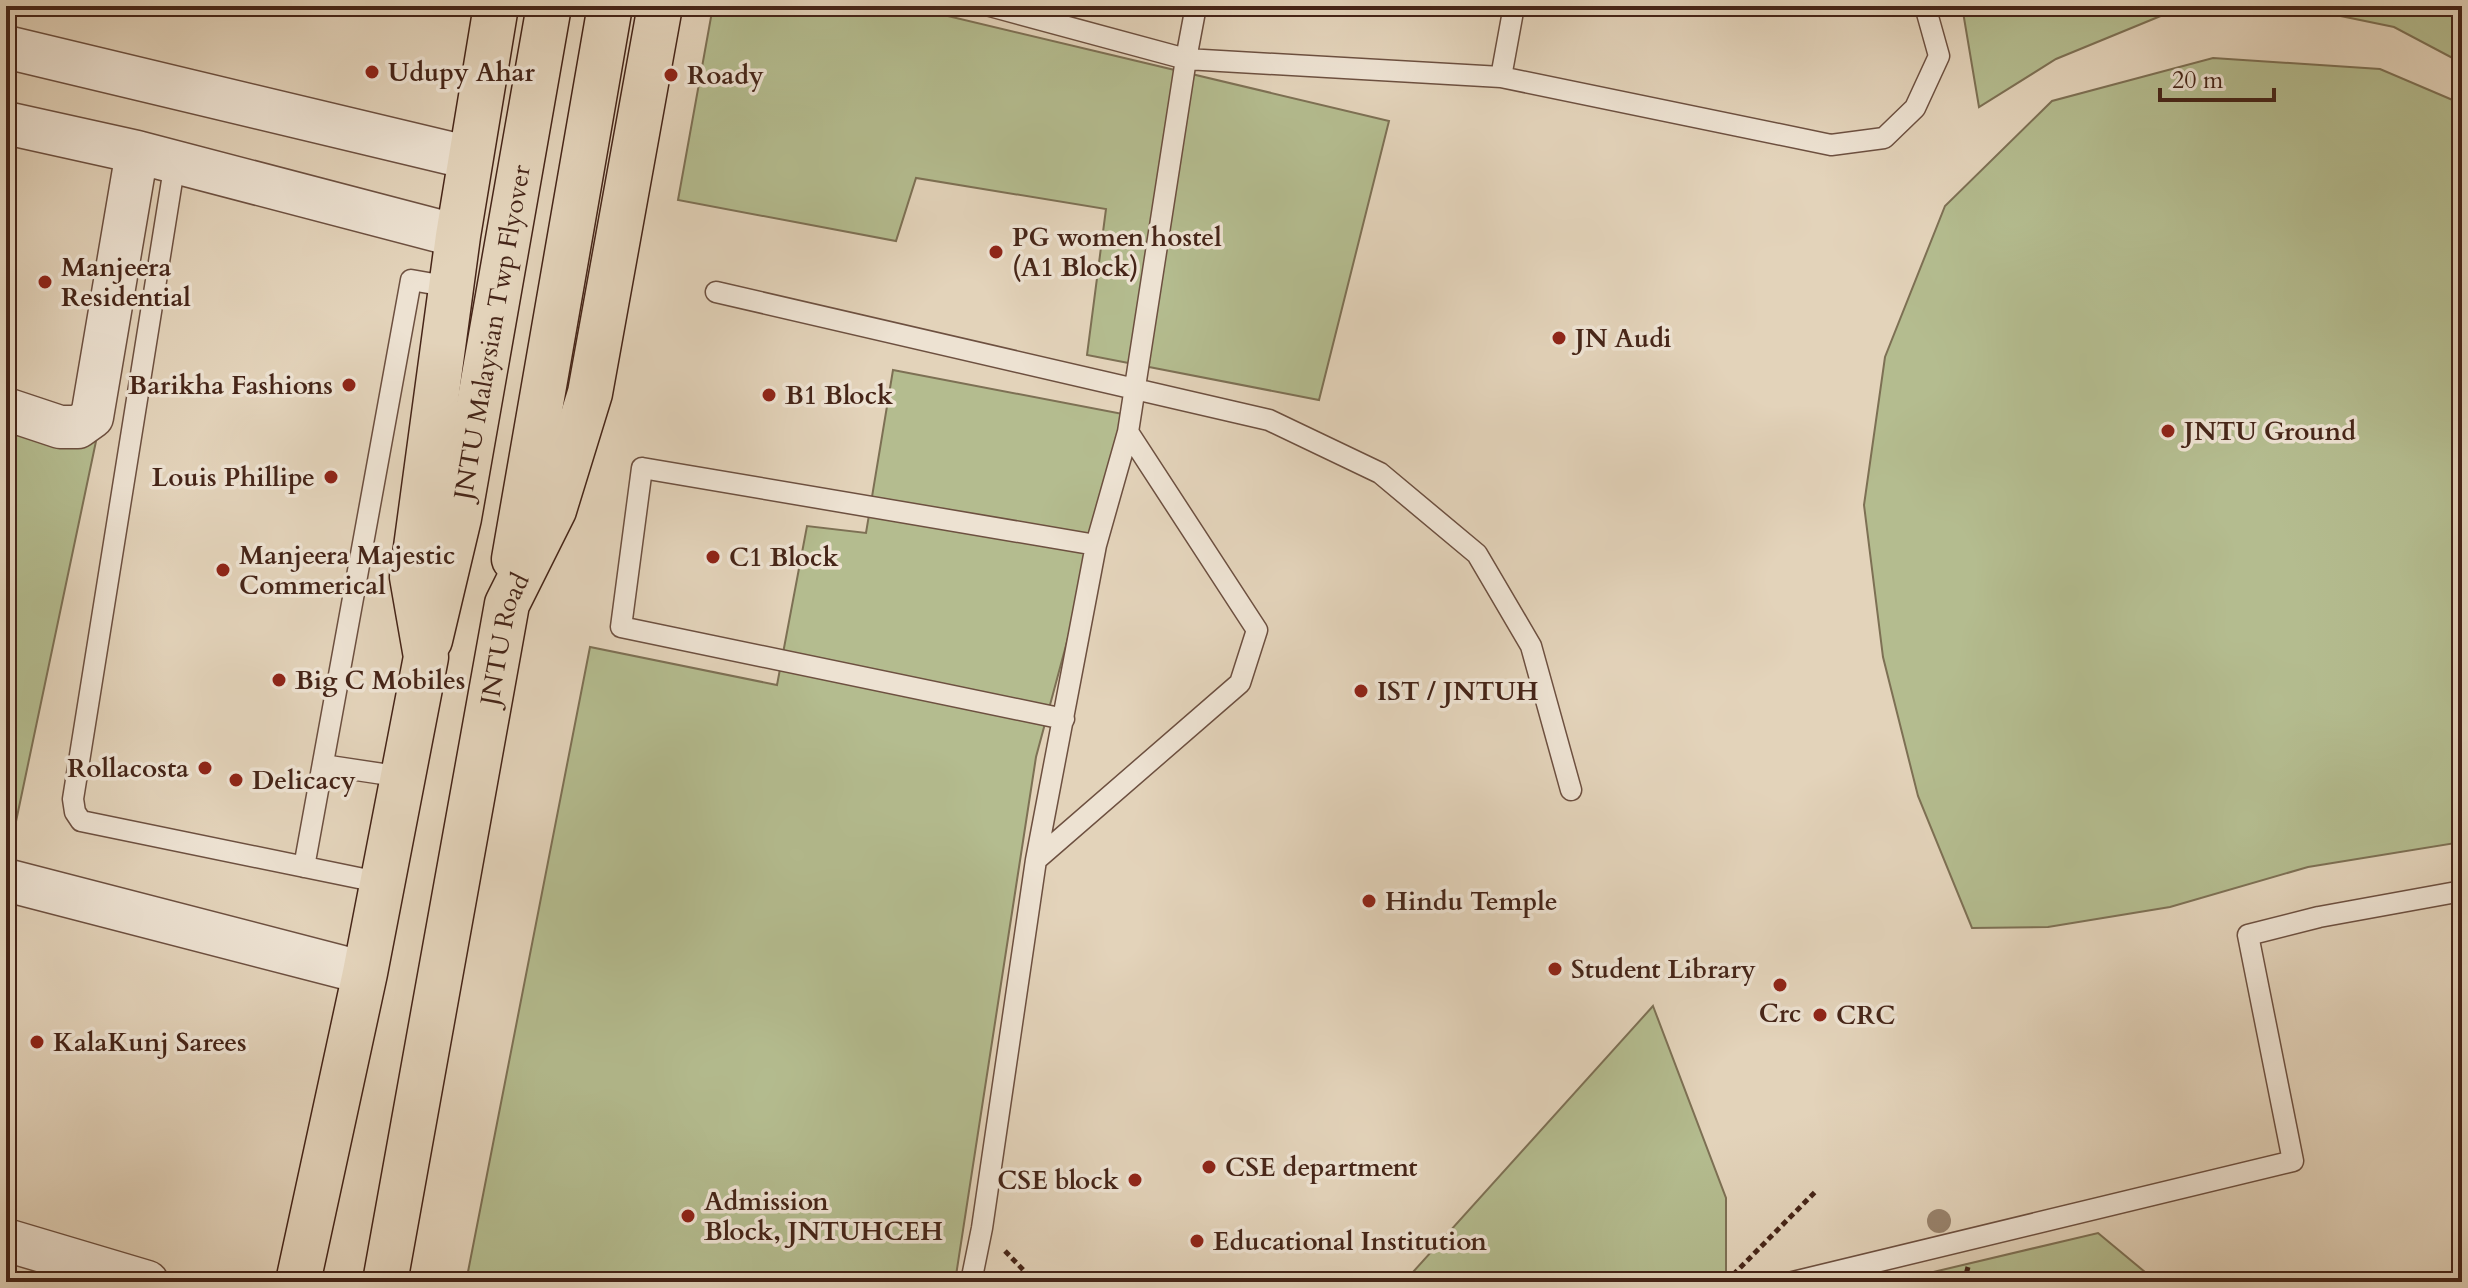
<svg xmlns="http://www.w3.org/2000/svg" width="2468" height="1288" font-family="Cardo,serif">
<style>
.green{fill:#b4bc8f;stroke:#7d7054;stroke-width:2}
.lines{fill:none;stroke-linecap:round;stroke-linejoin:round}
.service-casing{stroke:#6d5040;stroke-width:23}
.minor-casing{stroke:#6d5040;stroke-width:45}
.primary-casing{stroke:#462518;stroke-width:47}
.path{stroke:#462518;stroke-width:5;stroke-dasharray:6 4;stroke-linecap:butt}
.service{stroke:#ede2d2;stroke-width:20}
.minor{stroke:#ede2d2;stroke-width:42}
.primary{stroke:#e3d3ba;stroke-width:44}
.tree{fill:#99846e}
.poi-dot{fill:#8f2418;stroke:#ede2d2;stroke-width:3}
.labels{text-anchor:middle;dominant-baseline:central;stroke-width:7;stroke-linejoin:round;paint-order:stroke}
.poi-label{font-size:26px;font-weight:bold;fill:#462518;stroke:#ede2d2;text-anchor:start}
.street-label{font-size:26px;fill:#462518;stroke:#ede2d2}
</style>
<rect width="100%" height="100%" fill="#e3d3ba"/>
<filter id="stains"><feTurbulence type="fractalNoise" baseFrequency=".0025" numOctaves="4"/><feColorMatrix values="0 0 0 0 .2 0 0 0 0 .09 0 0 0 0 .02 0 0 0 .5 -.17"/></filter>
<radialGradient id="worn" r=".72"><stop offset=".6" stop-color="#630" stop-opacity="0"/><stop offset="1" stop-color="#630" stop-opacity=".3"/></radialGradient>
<!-- green -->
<path class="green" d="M 713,6 L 906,6 L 1389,121 L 1319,400 L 1087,355 L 1106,209 L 916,178 L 896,241 L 678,200 Z
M 1962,6 L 2185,6 L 2056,59 L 1979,107 Z
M 2292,6 L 2462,6 L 2462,63 L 2394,27 Z
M 2213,58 L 2380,69 L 2462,104 L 2462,842 L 2308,867 L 2170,907 L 2048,927 L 1972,928 L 1918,796 L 1883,657 L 1864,505 L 1885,357 L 1945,206 L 2052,101 Z
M 893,370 L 1128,415 L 1036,757 L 955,1282 L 466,1282 L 590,647 L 777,685 L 807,526 L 866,533 Z
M 6,400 L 99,427 L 10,850 L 6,849 Z
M 1653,1006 L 1726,1198 L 1726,1282 L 1404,1282 Z
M 2098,1233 L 2157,1282 L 1891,1282 Z"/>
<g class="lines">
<defs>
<path id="service" d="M 990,6 L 1186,59 L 1501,77 L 1831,145 L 1884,138 L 1915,108 L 1939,56 L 1925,6
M 1501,77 L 1514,6
M 175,162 L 73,799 L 75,812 L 81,821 L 383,883
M 716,292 L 1269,420 L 1380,473 L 1477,554 L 1531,646 L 1571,790
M 1064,719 L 621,627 L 642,468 L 1096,545
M 323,765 L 403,777
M 1036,860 L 1240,683 L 1257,630 L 1128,432
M 304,867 L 411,280 L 451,287
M 971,1282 L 982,1228 L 1036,860 L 1096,545 L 1128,432 L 1186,59 L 1196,6
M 1793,1282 L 2293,1161 L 2248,935 L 2319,917 L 2462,891"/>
<path id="minor" d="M 6,47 L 470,158
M 6,123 L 137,152 L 458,236
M 6,409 L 60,427 L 78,427 L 92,417 L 137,152
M 6,880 L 365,973
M 6,1240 L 147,1282"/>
<g id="primary">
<path d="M 514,559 L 610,6"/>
<path id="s1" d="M 430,640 L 459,518 L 549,6"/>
<path d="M 298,1282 L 365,973 L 426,657 L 412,577 L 458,236 L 496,6"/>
<path id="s2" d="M 385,1282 L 507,604 L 554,510 L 590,393 L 660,6"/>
</g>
</defs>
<!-- service casing -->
<use href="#service" class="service-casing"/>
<!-- minor casing -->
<use href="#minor" class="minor-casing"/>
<!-- primary casing -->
<use href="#primary" class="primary-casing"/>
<!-- path -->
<path class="path" d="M 1005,1251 L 1035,1282
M 1726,1282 L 1816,1191
M 1964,1282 L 1968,1267"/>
<!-- service -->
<use href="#service" class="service"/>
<!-- minor -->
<use href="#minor" class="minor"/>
<!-- primary -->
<use href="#primary" class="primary"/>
</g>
<!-- trees -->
<circle class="tree" cx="1939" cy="1221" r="12"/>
<!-- markers -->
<g class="poi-dot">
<circle cx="372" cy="72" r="8"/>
<circle cx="671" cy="75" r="8"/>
<circle cx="996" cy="252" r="8"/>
<circle cx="45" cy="282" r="8"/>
<circle cx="1559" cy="338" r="8"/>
<circle cx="349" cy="385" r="8"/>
<circle cx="769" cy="395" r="8"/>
<circle cx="2168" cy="431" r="8"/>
<circle cx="331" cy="477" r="8"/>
<circle cx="713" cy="557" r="8"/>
<circle cx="223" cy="570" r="8"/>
<circle cx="279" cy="680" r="8"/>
<circle cx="1361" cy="691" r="8"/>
<circle cx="205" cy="768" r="8"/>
<circle cx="236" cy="780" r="8"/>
<circle cx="1369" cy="901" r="8"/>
<circle cx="1555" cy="969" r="8"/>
<circle cx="1780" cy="985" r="8"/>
<circle cx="1820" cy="1015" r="8"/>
<circle cx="37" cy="1042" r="8"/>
<circle cx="1209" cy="1167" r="8"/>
<circle cx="1135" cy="1180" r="8"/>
<circle cx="688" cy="1216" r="8"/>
<circle cx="1197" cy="1241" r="8"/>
</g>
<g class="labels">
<!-- poi labels -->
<g class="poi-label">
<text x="388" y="72">Udupy Ahar</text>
<text x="687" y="75">Roady</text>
<text x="1012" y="237">PG women hostel<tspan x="1012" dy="30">(A1 Block)</tspan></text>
<text x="61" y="267">Manjeera<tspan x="61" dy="30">Residential</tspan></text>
<text x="1575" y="338">JN Audi</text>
<text x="333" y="385" text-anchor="end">Barikha Fashions</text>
<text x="785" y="395">B1 Block</text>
<text x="2184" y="431">JNTU Ground</text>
<text x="315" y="477" text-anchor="end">Louis Phillipe</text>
<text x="239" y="555">Manjeera Majestic<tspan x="239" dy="30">Commerical</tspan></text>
<text x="729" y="557">C1 Block</text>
<text x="295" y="680">Big C Mobiles</text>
<text x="1377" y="691">IST / JNTUH</text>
<text x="189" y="768" text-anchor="end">Rollacosta</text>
<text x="252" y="780">Delicacy</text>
<text x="1385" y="901">Hindu Temple</text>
<text x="1571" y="969">Student Library</text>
<text x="1780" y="1013" text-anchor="middle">Crc</text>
<text x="1836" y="1015">CRC</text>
<text x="53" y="1042">KalaKunj Sarees</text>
<text x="1225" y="1167">CSE department</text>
<text x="1119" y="1180" text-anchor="end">CSE block</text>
<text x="704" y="1201">Admission<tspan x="704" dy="30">Block, JNTUHCEH</tspan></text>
<text x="1213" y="1241">Educational Institution</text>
</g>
<!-- street labels -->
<g class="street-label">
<text stroke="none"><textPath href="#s1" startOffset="314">JNTU Malaysian Twp Flyover</textPath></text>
<text stroke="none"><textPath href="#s2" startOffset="654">JNTU Road</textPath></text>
</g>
</g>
<!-- margin -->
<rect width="2468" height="1288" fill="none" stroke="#e3d3ba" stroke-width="32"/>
<rect x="8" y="8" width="2452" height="1272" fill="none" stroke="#462518" stroke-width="4"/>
<rect x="16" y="16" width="2436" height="1256" fill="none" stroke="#462518" stroke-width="2"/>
<!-- scale -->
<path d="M2160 88v12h114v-12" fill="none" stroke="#462518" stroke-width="4"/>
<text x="2172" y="88" font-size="24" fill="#462518" stroke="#ede2d2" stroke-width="6" paint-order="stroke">20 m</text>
<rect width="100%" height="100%" filter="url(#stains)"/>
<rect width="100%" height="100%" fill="url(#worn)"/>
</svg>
